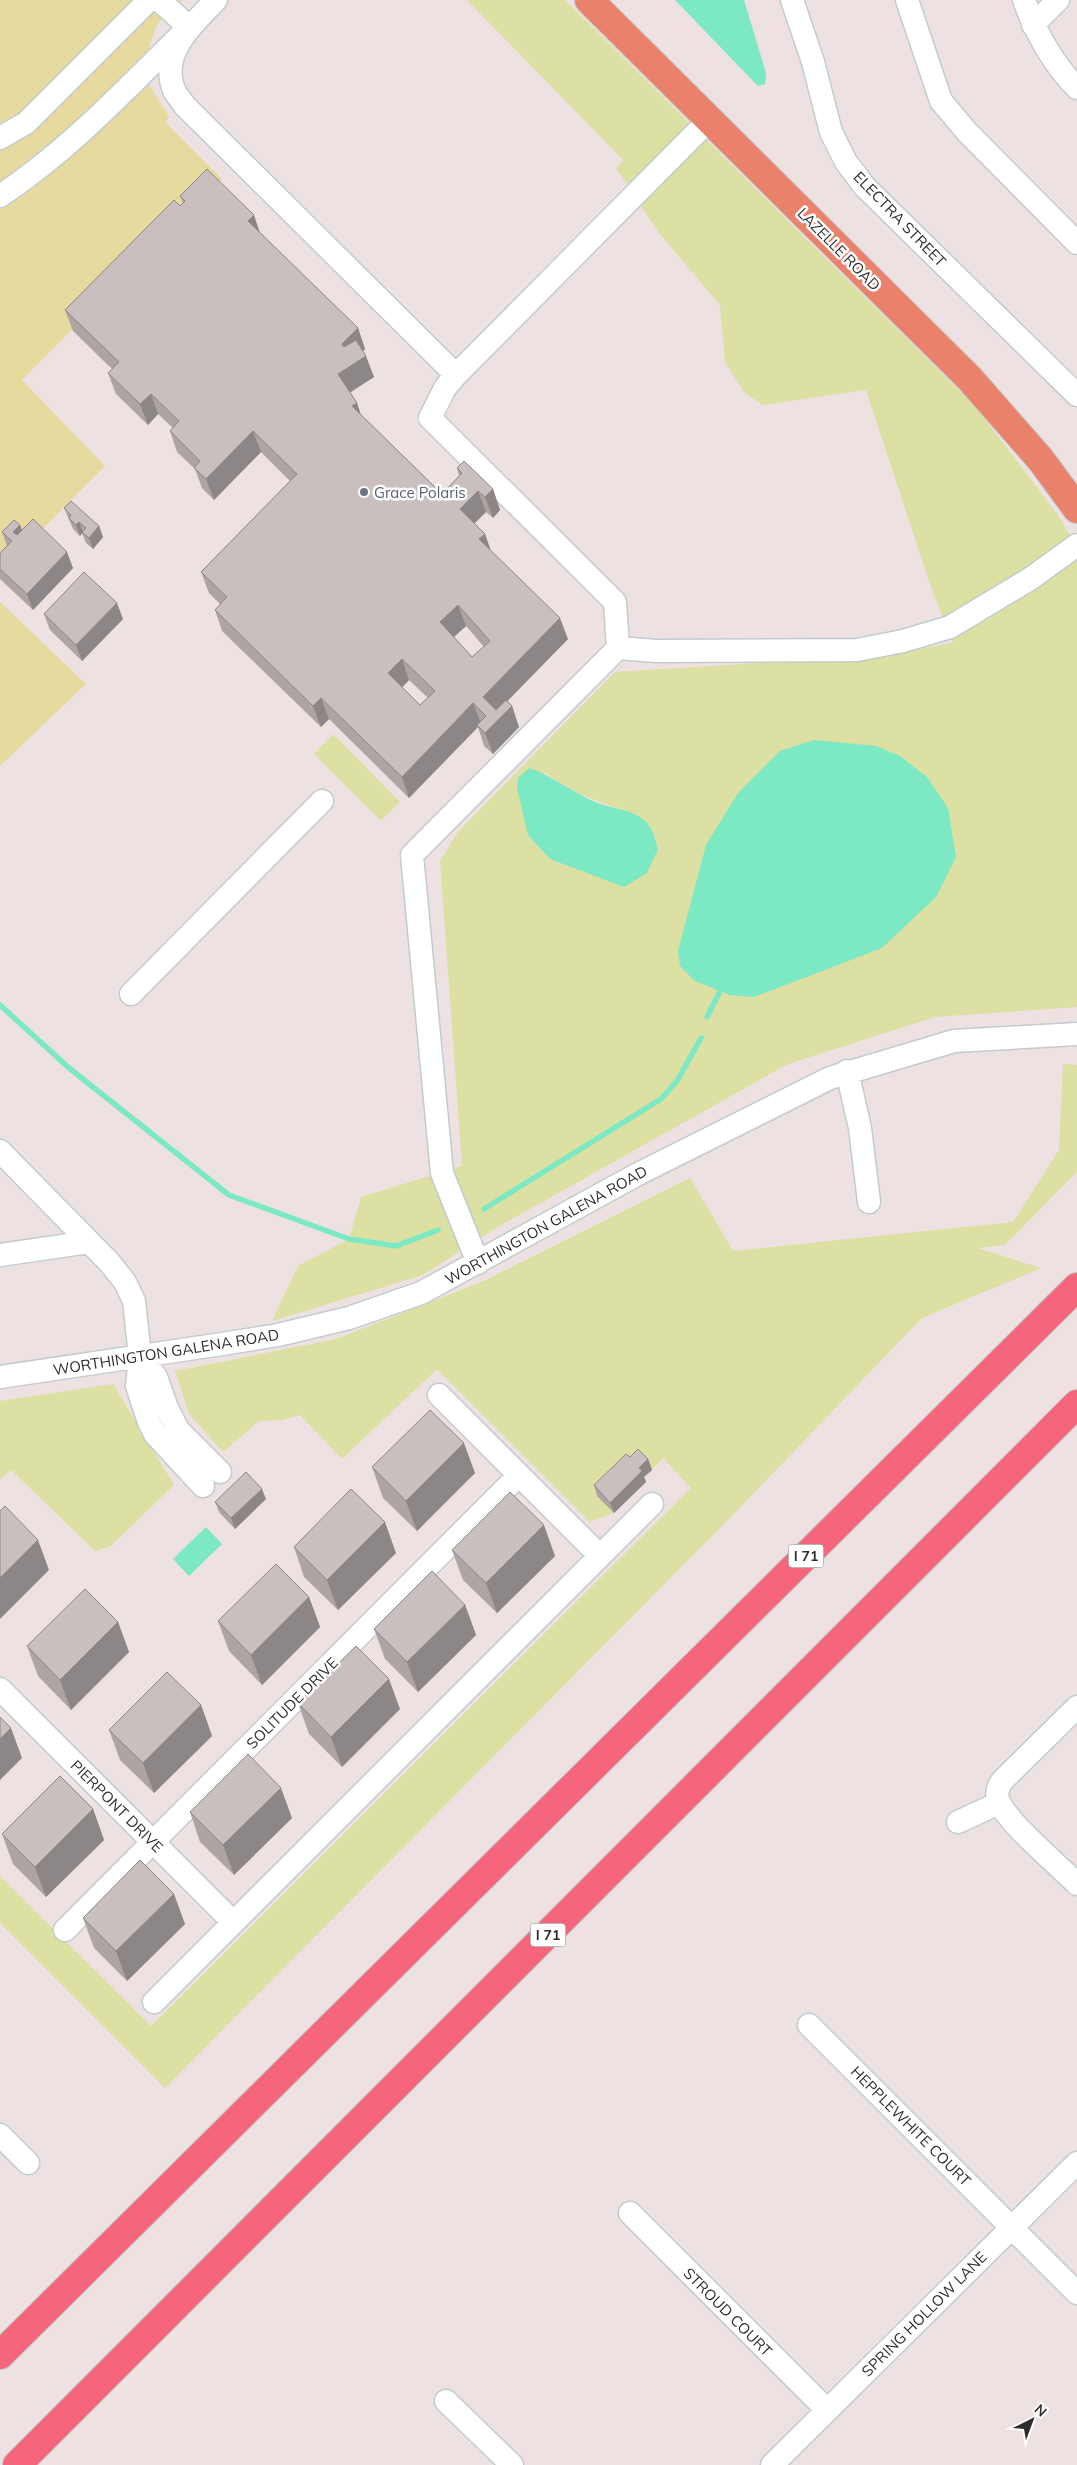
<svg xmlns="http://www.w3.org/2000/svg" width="1077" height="2465" font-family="Mulish,sans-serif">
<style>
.green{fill:#dce0a2;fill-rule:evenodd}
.pitch{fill:#e7da9e}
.water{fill:#7ce8c4}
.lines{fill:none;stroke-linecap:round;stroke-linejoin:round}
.stream{stroke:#7ce8c4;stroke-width:5.5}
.minor-casing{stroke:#c2cccf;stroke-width:25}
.major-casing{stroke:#c4c4c4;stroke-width:30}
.highway-casing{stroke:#c4c4c4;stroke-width:30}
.minor{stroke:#fff;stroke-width:22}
.major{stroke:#e9816b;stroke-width:28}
.highway{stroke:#f5657c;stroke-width:28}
.wall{fill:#aea4a4;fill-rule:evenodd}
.shaded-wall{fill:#8d8686}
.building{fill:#cabfbf;stroke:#8d8686;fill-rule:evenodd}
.worship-dot{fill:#6b7280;stroke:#fff;stroke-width:2}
.labels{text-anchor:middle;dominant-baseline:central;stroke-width:5;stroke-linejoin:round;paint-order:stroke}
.shield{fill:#fff;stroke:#6c6c6c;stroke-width:1}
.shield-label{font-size:14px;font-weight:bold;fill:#2d2d2d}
.street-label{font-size:15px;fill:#2d2d2d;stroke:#fff}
.worship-label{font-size:15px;fill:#5b616d;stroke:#fff;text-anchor:start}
</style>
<rect width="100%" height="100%" fill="#eee1e2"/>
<!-- green -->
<path class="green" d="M 467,0 L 565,0 L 975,406 L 1058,515 L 1077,547 L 1077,1007 L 935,1017 L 788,1064 L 496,1228 L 423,1275 L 272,1321 L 298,1266 L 349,1239 L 361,1197 L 462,1166 L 440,861 L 458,832 L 615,672 L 886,655 L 953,643 L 931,587 L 866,390 L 762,405 L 744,392 L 725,362 L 720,305 L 659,233 L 616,168 L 623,160 ZM 545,773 C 576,794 594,802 631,811 L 517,788 Z
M 333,734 L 400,802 L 381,821 L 314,754 Z
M 1063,1064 L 1077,1065 L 1077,1172 L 1005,1245 L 977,1248 L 1041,1268 L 922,1318 L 724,1524 L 165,2088 L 0,1923 L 0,1876 L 151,2026 L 691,1488 L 663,1458 L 652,1470 L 598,1496 L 614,1513 L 590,1522 L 437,1369 L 342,1459 L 300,1415 L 282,1420 L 259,1421 L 223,1452 L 189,1414 L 175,1371 L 336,1339 L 484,1281 L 690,1178 L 733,1251 L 1013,1222 L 1059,1150 Z
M 113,1384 L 174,1485 L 111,1546 L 95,1551 L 11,1470 L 0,1480 L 0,1401 Z"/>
<!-- pitch -->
<path class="pitch" d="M 0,0 L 184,0 L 166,13 L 155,29 L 146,59 L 150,86 L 169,117 L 166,123 L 222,179 L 22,380 L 105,466 L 0,572 Z
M 0,602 L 86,684 L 0,766 Z"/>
<!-- water -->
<path class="water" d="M 675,0 L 744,0 L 766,73 L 765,84 L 758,86 Z
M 814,740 L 876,746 L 900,756 L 927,777 L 948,808 L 956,857 L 936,897 L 882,948 L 754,997 L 730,995 L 695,981 L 680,966 L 678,951 L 706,845 L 738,793 L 780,751 Z
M 529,768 C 553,776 572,792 595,802 C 613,810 637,808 650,827 C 654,833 656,842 658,849 L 647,873 L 624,887 L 550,859 L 528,835 L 517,788 L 518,778 Z
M 206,1527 L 222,1544 L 189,1576 L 173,1559 Z"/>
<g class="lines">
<!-- stream -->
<path class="stream" d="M 0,1005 L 69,1068 L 229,1195 L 349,1239 L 396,1246 L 438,1230
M 707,1017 L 720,991
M 484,1209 L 661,1099 L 677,1081 L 701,1038"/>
<defs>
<path id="minor" d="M 216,0 C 194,23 159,53 174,90 C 176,95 182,101 185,106 L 456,375 L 709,120
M 792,0 L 813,62 L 831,132 L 846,162 L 865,187 L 1077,395
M 907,0 L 941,101 L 967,132 L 1077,243
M 1024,0 C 1036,33 1052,63 1077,88
M 1033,25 L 1058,0
M 0,138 L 26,123 L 149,0
M 0,196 C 71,149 129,86 189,27 L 159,0
M 456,375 L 445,388 L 430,418 L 615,602 L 618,648
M 131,994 L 322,801
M 847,1071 L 860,1128 L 869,1202
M 0,1151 L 109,1262 L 125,1282 L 134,1301 L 140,1356 L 137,1386 L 149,1422 L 155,1434 L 203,1486
M 0,1255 L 89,1242
M 478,1263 L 442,1173 L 412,855 L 618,648 L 656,651 L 857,650 L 903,641 L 950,627 L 1030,579 L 1077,545
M 140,1356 L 156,1377 L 167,1408 L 178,1430 L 220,1472
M 0,1377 L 222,1344 L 278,1335 L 349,1318 L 421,1293 L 638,1174 L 830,1078 L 954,1041 L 1077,1034
M 439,1395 L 600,1556
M 0,1689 L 233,1922
M 1077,1707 L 1002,1781 C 998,1787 995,1794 999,1802 C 1010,1825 1057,1864 1077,1884
M 958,1822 L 999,1803
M 65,1930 L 519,1475
M 154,2002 L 652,1504
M 809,2025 L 1077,2293
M 0,2135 L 28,2163
M 630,2213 L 827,2410
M 446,2401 L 512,2465
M 772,2465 L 1077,2163"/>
<path id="major" d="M 589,0 L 970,379 L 1041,460 L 1077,509"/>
<path id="highway" d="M 0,2355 L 1077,1287
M 17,2465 L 1077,1404"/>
</defs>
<!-- minor casing -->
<use href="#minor" class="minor-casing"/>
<!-- major casing -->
<use href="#major" class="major-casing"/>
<!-- highway casing -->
<use href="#highway" class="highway-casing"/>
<!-- minor -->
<use href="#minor" class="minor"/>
<!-- major -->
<use href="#major" class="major"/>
<!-- highway -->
<use href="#highway" class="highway"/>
</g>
<!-- wall -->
<path class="wall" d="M 180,196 L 261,234 L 358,328 L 365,349 L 363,351 L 374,377 L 350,393 L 357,403 L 360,414 L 442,494 L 459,476 L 457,468 L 493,489 L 500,510 L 493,518 L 486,512 L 474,523 L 485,534 L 491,551 L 568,639 L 507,701 L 512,706 L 519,727 L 493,754 L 484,746 L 478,727 L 409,798 L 329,719 L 321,727 L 222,631 L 215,610 L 220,604 L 209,593 L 201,572 L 290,481 L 261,452 L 214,500 L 202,488 L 195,469 L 177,452 L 170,431 L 173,428 L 158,414 L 148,425 L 116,394 L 108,373 L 112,369 L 73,331 L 65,310 L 180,206 L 183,203 ZM 466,626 L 484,647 L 472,657 L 454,637 ZM 409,680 L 428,698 L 420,705 L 402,687 Z
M 64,508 L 99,526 L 103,537 L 93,549 L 86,543 L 82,533 L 80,536 L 73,529 Z
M 20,525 L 22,531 L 73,568 L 33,610 L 0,579 L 0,553 L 7,546 L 2,532 Z
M 44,614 L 123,619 L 82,661 L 50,630 Z
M 630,1457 L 648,1459 L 652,1470 L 644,1477 L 646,1482 L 614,1513 L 597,1496 L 594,1485 Z
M 372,1467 L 475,1473 L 417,1531 L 383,1498 Z
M 266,1499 L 235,1529 L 219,1512 L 215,1502 Z
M 294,1547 L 396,1553 L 338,1610 L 304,1577 Z
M 452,1550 L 555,1556 L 497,1613 L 463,1580 Z
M 309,1597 L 320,1627 L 262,1685 L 229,1651 L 218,1621 Z
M 465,1605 L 476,1635 L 418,1692 L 385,1659 L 374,1629 Z
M 118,1622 L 129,1652 L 71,1710 L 38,1676 L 27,1646 Z
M 298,1703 L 400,1709 L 342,1767 L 309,1734 Z
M 201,1705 L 212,1736 L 154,1793 L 120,1760 L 109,1730 Z
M 93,1809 L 104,1840 L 46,1897 L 13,1864 L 2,1834 Z
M 190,1812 L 292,1818 L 234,1875 L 200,1842 Z
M 83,1918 L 185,1924 L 127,1981 L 94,1948 Z"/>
<!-- shaded-wall -->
<path class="shaded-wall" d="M 254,215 L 261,236 L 248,221 Z
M 358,328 L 365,349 L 349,365 L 342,344 Z
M 366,356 L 374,377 L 345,395 L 338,374 Z
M 151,394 L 158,414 L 148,425 L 140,404 Z
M 357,403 L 364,424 L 352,406 Z
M 253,431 L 261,452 L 214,500 L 206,479 Z
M 493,489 L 500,510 L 493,518 L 485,497 Z
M 478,491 L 486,512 L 468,530 L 460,509 Z
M 79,522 L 83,532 L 80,536 L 76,525 Z
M 20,525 L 26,541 L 19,548 L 13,532 Z
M 99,526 L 103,537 L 93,549 L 89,538 Z
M 485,534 L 492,555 L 479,539 Z
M 67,552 L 73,568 L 33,610 L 27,594 Z
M 117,603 L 123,619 L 82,661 L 76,645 Z
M 458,605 L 466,626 L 447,643 L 440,622 Z
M 560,618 L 568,639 L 491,718 L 483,697 Z
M 402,659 L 409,680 L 396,694 L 388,673 Z
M 321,698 L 329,719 L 321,727 L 313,706 Z
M 473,703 L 481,724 L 477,725 L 478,727 L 409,798 L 402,777 Z
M 512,706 L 519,727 L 493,754 L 485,733 Z
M 464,1443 L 475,1473 L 417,1531 L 406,1501 Z
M 648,1459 L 652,1470 L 644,1477 L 646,1482 L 614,1513 L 610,1503 L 639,1468 Z
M 262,1489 L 266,1499 L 235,1529 L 231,1518 Z
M 385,1522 L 396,1553 L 338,1610 L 327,1580 Z
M 544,1525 L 555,1556 L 497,1613 L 486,1583 Z
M 38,1540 L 49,1570 L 0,1619 L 0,1578 Z
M 309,1597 L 320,1627 L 262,1685 L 251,1655 Z
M 465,1605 L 476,1635 L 418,1692 L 407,1662 Z
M 118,1622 L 129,1652 L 71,1710 L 60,1680 Z
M 389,1679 L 400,1709 L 342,1767 L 331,1737 Z
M 201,1705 L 212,1736 L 154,1793 L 143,1763 Z
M 11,1728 L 22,1758 L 0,1780 L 0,1739 Z
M 281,1788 L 292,1818 L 234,1875 L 223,1845 Z
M 93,1809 L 104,1840 L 46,1897 L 35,1867 Z
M 174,1894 L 185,1924 L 127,1981 L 116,1951 Z"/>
<!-- building -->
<path class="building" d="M 207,169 L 254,215 L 248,221 L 358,328 L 342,344 L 344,347 L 356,340 L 366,356 L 338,374 L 357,403 L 352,406 L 442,494 L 462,473 L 457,468 L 464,461 L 493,489 L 485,497 L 478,491 L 460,509 L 485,534 L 479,539 L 560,618 L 483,697 L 496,710 L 506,700 L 512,706 L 485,733 L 477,725 L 486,716 L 473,703 L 402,777 L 321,698 L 313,706 L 215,610 L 227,597 L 201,572 L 297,474 L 253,431 L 206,479 L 194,468 L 200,461 L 170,431 L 179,421 L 151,394 L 140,404 L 108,373 L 119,362 L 65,310 L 174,200 L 180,206 L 185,201 L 180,196 ZM 458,605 L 490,641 L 472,657 L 440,622 ZM 402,659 L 435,691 L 420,705 L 388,673 Z
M 71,501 L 99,526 L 89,538 L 82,532 L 86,528 L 79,522 L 76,525 L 69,518 L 71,515 L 64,508 Z
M 33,519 L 67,552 L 27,594 L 0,569 L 0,553 L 12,541 L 2,532 L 14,520 L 20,525 L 13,532 L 17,535 Z
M 84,572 L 117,603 L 76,645 L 44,614 Z
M 430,1410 L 464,1443 L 406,1501 L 372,1467 Z
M 638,1449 L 648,1459 L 639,1468 L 642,1471 L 610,1503 L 594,1485 L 626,1454 L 630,1457 Z
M 246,1472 L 262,1489 L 231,1518 L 215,1502 Z
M 351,1489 L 385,1522 L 327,1580 L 294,1547 Z
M 510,1492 L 544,1525 L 486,1583 L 452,1550 Z
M 5,1506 L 38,1540 L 0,1578 L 0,1511 Z
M 276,1564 L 309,1597 L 251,1655 L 218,1621 Z
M 432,1571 L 465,1605 L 407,1662 L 374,1629 Z
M 85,1589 L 118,1622 L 60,1680 L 27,1646 Z
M 356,1646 L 389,1679 L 331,1737 L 298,1703 Z
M 167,1672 L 201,1705 L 143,1763 L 109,1730 Z
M 0,1717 L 11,1728 L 0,1739 Z
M 248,1754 L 281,1788 L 223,1845 L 190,1812 Z
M 60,1776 L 93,1809 L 35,1867 L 2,1834 Z
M 140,1860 L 174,1894 L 116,1951 L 83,1918 Z"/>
<!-- markers -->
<circle class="worship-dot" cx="364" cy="492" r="5"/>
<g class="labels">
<!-- shield labels -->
<g class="shield">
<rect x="788.5" y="1544.5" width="35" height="23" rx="4"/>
<rect x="530.5" y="1923.5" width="35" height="23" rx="4"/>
</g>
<g class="shield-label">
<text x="806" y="1556">I 71</text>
<text x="548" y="1935">I 71</text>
</g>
<!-- street labels -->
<g class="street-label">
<text transform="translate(900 219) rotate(46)">ELECTRA STREET</text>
<text transform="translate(839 249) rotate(45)">LAZELLE ROAD</text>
<text transform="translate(546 1225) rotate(-29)">WORTHINGTON GALENA ROAD</text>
<text transform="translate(166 1352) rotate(-9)">WORTHINGTON GALENA ROAD</text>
<text transform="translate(292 1703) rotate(-45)">SOLITUDE DRIVE</text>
<text transform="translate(117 1806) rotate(45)">PIERPONT DRIVE</text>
<text transform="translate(911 2126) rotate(45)">HEPPLEWHITE COURT</text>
<text transform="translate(728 2312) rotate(45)">STROUD COURT</text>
<text transform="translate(924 2314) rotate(-45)">SPRING HOLLOW LANE</text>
</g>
<!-- worship labels -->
<g class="worship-label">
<text x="374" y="492">Grace Polaris</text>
</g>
</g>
<!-- north arrow -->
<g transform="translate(1032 2420) rotate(42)" stroke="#ffffff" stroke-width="4" paint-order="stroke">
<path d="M0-4L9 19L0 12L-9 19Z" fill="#2d2d2d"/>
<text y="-8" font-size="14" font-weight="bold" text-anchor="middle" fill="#2d2d2d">N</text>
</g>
</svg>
